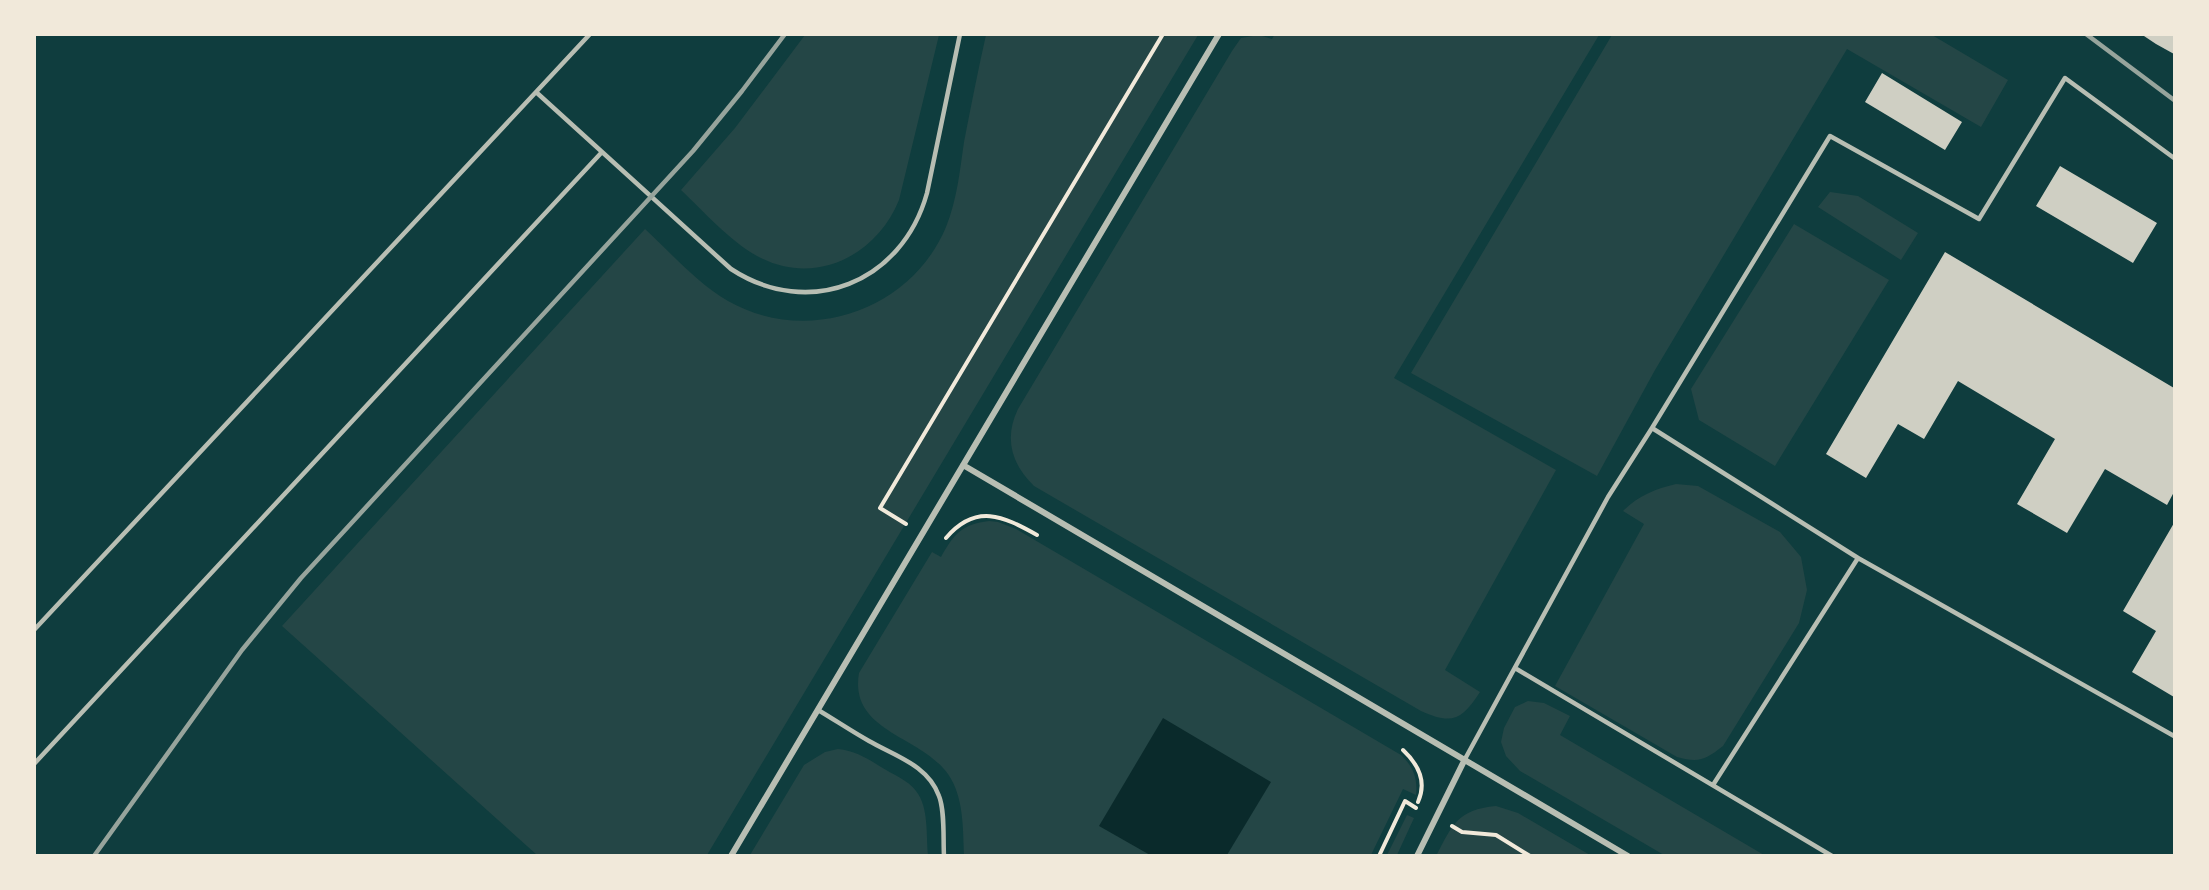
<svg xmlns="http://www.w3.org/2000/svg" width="2209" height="890" font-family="Montserrat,sans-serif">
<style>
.green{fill:#244646}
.water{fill:#0a2a2b}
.building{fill:#cfcfc3}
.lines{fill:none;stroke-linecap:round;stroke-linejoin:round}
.path{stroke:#f1e9da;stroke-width:4}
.service{stroke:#b8beb3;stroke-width:4.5}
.minor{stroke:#b8beb3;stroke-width:6}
.rail{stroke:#97a49c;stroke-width:4.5}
</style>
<rect width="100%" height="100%" fill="#0f3d3e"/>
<!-- green -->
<path class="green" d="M 805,35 L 939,35 L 899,200 C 876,257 813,287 757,256 C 730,241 703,211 681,190 L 735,128 Z
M 986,35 L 1198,35 L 707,855 L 537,855 L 282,626 L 645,229 C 671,253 697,283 728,301 C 807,346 911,311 946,227 C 957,200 960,170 964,142 C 971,106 978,70 986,35 Z
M 1259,35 L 1272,39 L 1275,34 L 1599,35 L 1394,378 L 1556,470 L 1445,670 L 1480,692 C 1462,720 1452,725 1421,711 L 1034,486 C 1011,464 1004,438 1018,409 L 1232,51 L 1241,38 Z
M 1612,35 L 1932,35 L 2008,80 L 1981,127 L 1847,49 L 1655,370 L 1597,476 L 1411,373 Z
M 1830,192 L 1858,196 L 1918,233 L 1901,260 L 1818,207 Z
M 1794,224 L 1889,280 L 1775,466 L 1699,420 L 1691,389 Z
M 1676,484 L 1698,486 L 1780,532 L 1801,557 L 1807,590 L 1799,623 L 1723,746 C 1705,760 1699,763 1677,757 L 1555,686 L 1644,524 L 1623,511 C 1638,496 1655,489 1676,484 Z
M 989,521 L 998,522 L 1016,529 L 1401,755 C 1413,766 1418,779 1416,795 L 1403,789 L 1371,855 L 964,855 C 963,829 964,797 948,774 C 920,735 849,732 859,673 L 932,552 L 941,557 C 954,534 962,524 989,521 Z
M 1528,701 L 1544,703 L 1570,716 L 1560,735 L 1764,855 L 1664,855 L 1520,771 L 1506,756 L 1501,742 L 1504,728 L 1515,707 Z
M 838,749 C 855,751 867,758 881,767 C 892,774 908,780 916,791 C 929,807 926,836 928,855 L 750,855 L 804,765 L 825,752 Z
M 1496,806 L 1518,813 L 1590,855 L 1436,856 C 1453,824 1457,810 1496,806 Z
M 1407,815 L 1414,818 L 1397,855 L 1387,855 Z"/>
<!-- water -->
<path class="water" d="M 1163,718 L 1271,782 L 1227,855 L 1150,855 L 1099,826 Z"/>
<!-- building -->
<path class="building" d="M 2141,34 L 2174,34 L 2174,54 L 2156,44 Z
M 1882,73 L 1962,122 L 1945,150 L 1865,102 Z
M 2060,166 L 2157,223 L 2133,263 L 2036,206 Z
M 1945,252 L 2174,388 L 2174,492 L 2167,505 L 2105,469 L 2067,533 L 2017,504 L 2055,439 L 1958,381 L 1924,439 L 1898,424 L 1866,478 L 1826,454 Z
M 2174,523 L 2174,697 L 2132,672 L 2156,631 L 2123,611 Z"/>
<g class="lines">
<!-- path -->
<path class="path" d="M 906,524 L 880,508 L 1163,34
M 946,538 C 976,503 1003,516 1037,535
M 1403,750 C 1418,764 1427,782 1418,802
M 1452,826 L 1462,832 L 1496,835 L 1530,856
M 1379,856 L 1405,801 L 1416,808"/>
<!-- service -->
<path class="service" d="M 590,34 L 536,92 L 731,269 C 809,320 902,283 927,193 L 960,34
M 1652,428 L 1858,558 L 2174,736
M 34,630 L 536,92
M 1515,668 L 1832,856
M 818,710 C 835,720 851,731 869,741 C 895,756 928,765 939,796 C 945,811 943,839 944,856
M 1465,759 L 1608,497 L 1652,428 L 1830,136 L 1979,219 L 2065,78 L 2174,158
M 34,764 L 602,152
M 1713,785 L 1858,558"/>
<!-- minor -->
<path class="minor" d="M 963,465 L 1628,856
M 731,856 L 1219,34
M 1417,856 L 1465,759"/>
<!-- rail -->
<path class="rail" d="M 2086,34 L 2174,100
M 94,856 L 242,650 L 301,578 L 693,151 L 742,91 L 785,34"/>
</g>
<!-- border -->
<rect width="2209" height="890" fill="none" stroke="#f1e9da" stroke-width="72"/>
</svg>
